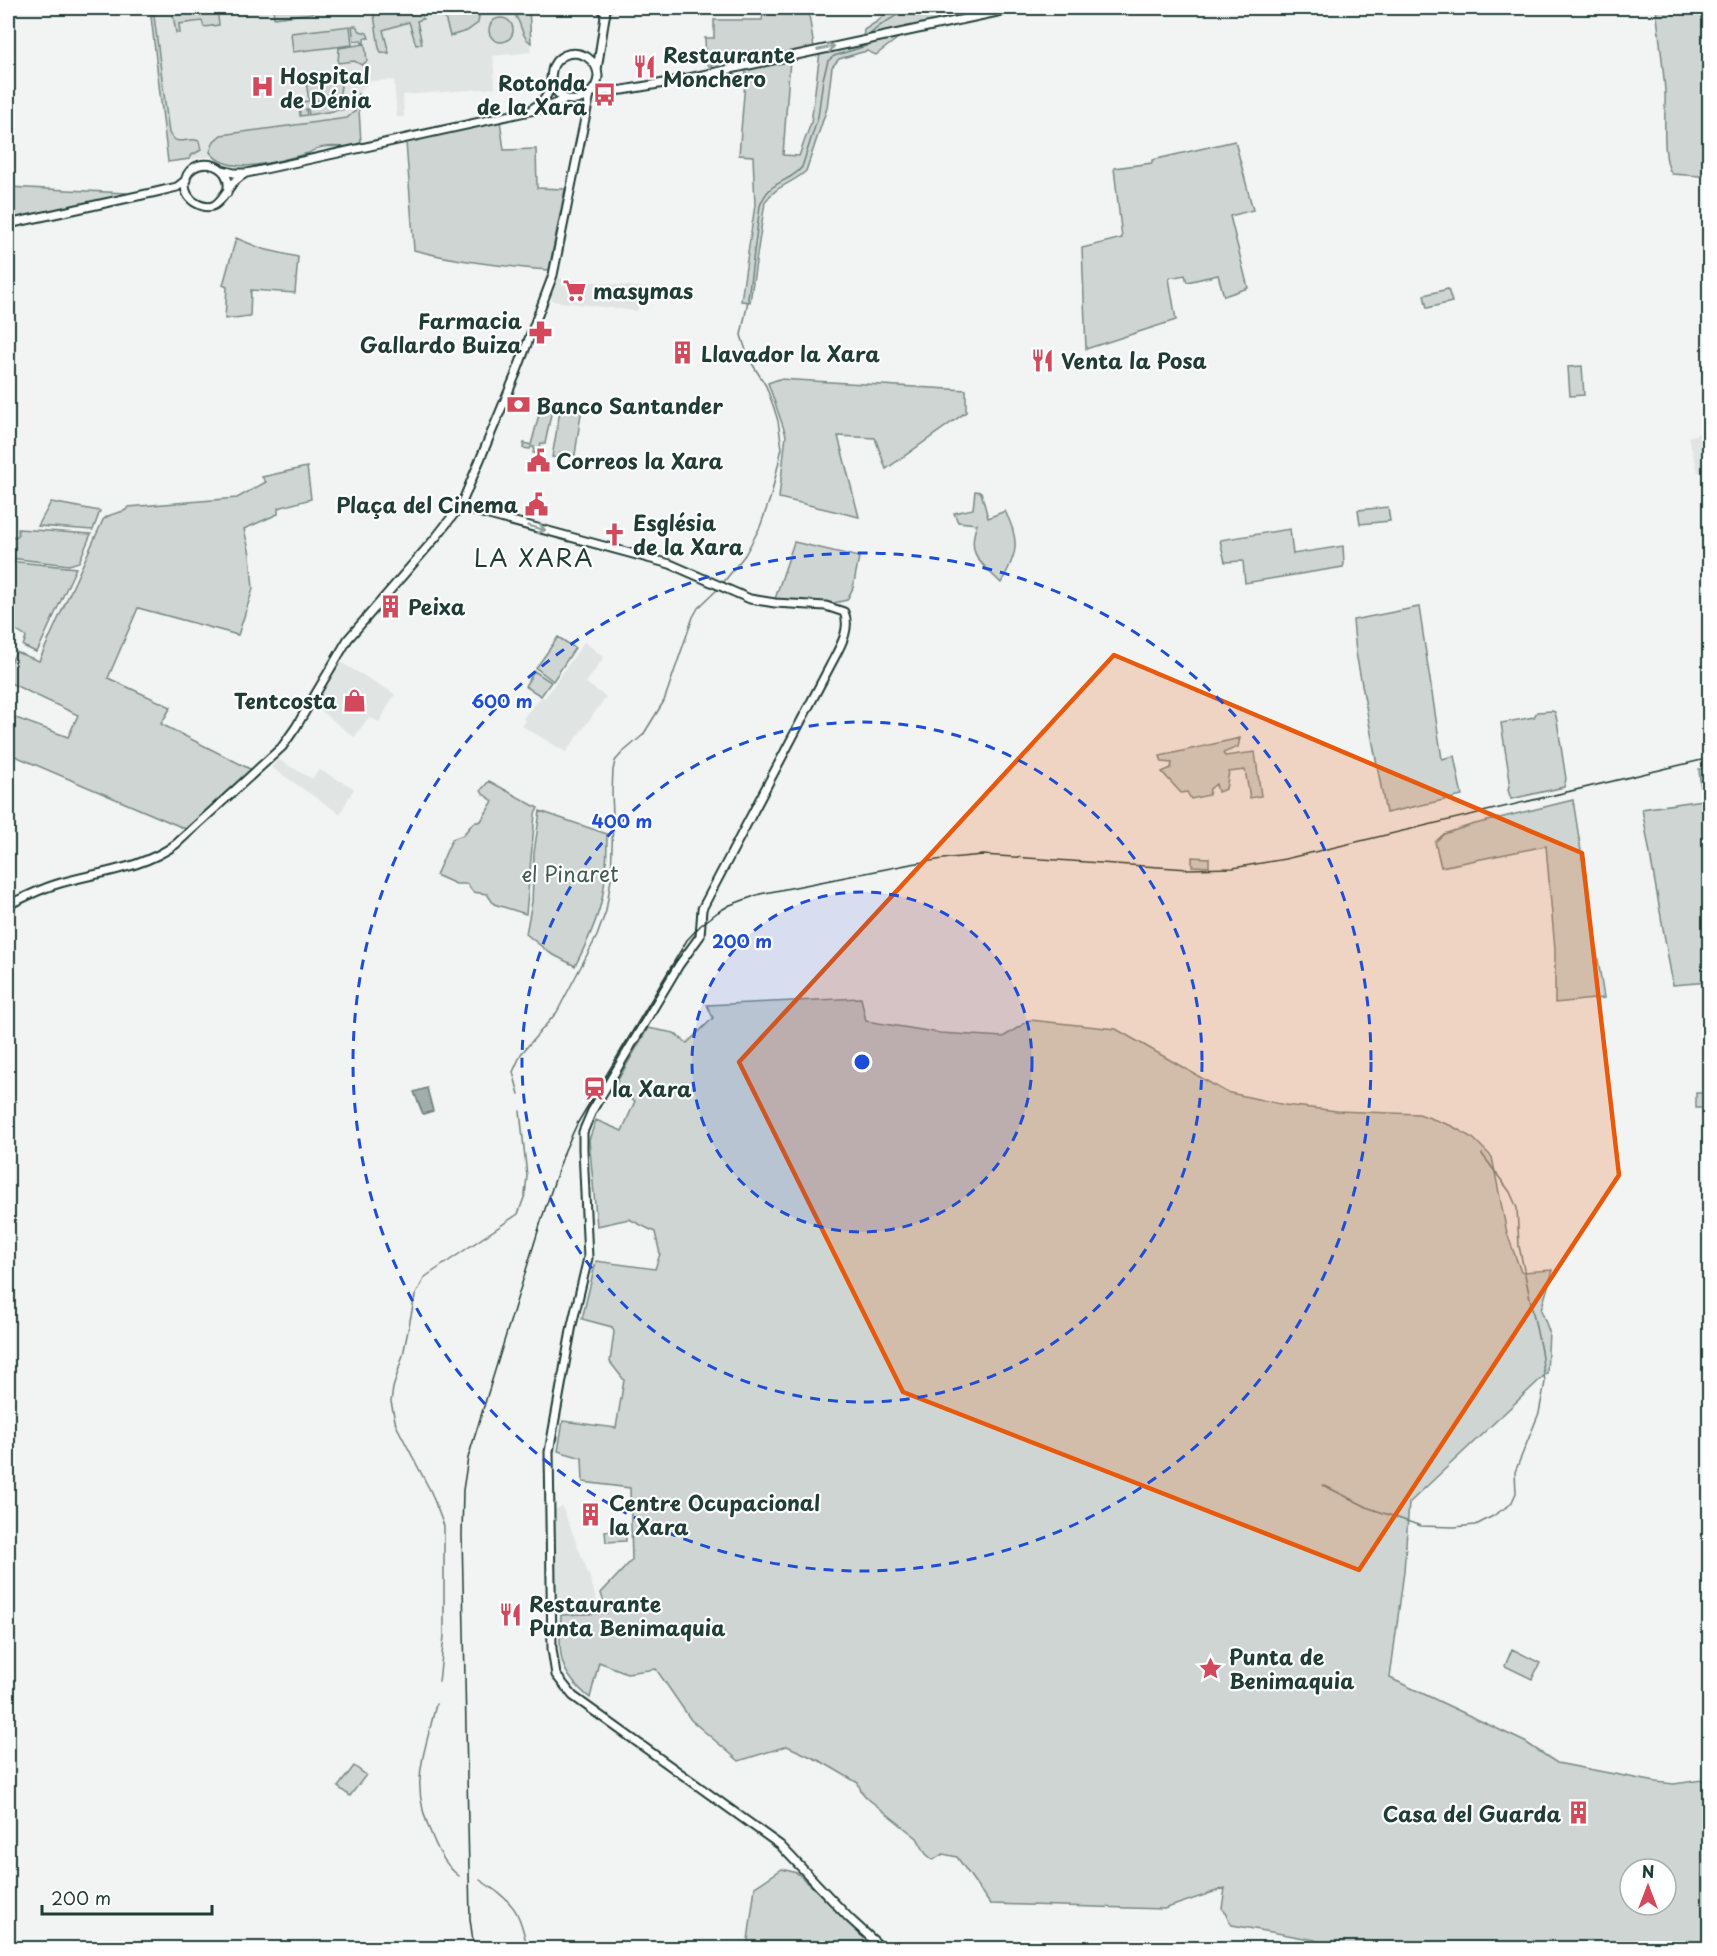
<svg xmlns="http://www.w3.org/2000/svg" width="1717" height="1956" font-family="'Playpen Sans',sans-serif">
<style>
.built{fill:#e0e4e3}
.green{fill:#ced5d3;stroke:#768984;stroke-width:1.5;fill-rule:evenodd}
.water{fill:#a1adaa;stroke:#6d807b;stroke-width:1.5}
.lines{fill:none;stroke-linecap:round;stroke-linejoin:round}
.stream{stroke:#6d807b;stroke-width:1.5}
.secondary-casing{stroke:#1f3d34;stroke-width:11}
.primary-casing{stroke:#1f3d34;stroke-width:12}
.secondary{stroke:#fff;stroke-width:7}
.primary{stroke:#fff;stroke-width:8}
.tram{stroke:#1f3d34;stroke-width:1.5}
.oneway{stroke:#8f9e9a}
.marked{fill:#e8590c;fill-opacity:0.2;stroke:#e8590c;stroke-width:4.5;stroke-linejoin:round}
.ring{fill:none;stroke:#1d4ed8;stroke-width:3;stroke-dasharray:10 8}
.labels{text-anchor:middle;dominant-baseline:central;stroke-width:4.5;stroke-linejoin:round;paint-order:stroke}
.poi-label{font-size:21px;font-weight:bold;fill:#1f3d34;stroke:#fff;text-anchor:start}
.park-label{font-size:21px;fill:#425b54;stroke:#fff}
.quarter-label{font-size:24px;letter-spacing:1.5px;fill:#1f3d34;stroke:#fff}
.centre{fill:#1d4ed8;stroke:#fff;stroke-width:3}
.ring-label{font-size:18px;text-anchor:middle;font-weight:bold;fill:#1d4ed8;stroke:#fff;stroke-width:4.5;stroke-linejoin:round;paint-order:stroke}
</style>
<rect width="100%" height="100%" fill="#f2f3f3"/>
<filter id="ink" filterUnits="userSpaceOnUse"><feTurbulence type="fractalNoise" baseFrequency=".0167" numOctaves="2"/><feDisplacementMap in="SourceGraphic" scale="12" xChannelSelector="R" yChannelSelector="G"/><feConvolveMatrix kernelMatrix="1 2 1 2 8 2 1 2 1" color-interpolation-filters="sRGB"/></filter>
<g filter="url(#ink)">
<!-- built -->
<path class="built" d="M 150,8 L 529,8 L 531,52 L 493,56 L 495,88 L 403,95 L 404,117 L 397,117 L 394,80 L 371,81 L 358,93 L 361,143 L 347,147 L 339,144 L 315,149 L 309,153 L 247,166 L 230,166 L 213,156 L 168,162 Z
M 558,278 L 602,283 L 644,288 L 637,311 L 553,301 L 551,298 Z
M 1709,430 L 1709,471 L 1698,472 L 1688,437 Z
M 584,642 L 604,657 L 586,683 L 606,697 L 566,752 L 522,726 L 526,721 L 523,718 L 541,697 L 545,698 Z
M 340,662 L 395,694 L 379,722 L 369,717 L 354,737 L 315,706 Z
M 279,760 L 312,779 L 319,770 L 354,788 L 340,814 L 271,767 Z
M 562,1506 L 590,1578 L 599,1610 L 556,1610 L 555,1510 Z"/>
<!-- green -->
<path class="green" d="M 150,8 L 153,8 L 169,133 C 177,148 188,136 199,141 L 201,150 L 190,156 L 190,159 L 168,162 Z
M 172,8 L 217,8 L 219,25 L 204,27 L 202,21 L 179,24 L 180,33 L 176,33 Z
M 273,8 L 313,8 L 313,13 L 274,18 Z
M 373,8 L 420,8 L 423,19 L 417,21 L 422,44 L 416,45 L 409,22 L 383,30 L 389,53 L 381,52 L 379,48 Z
M 448,8 L 480,8 L 478,23 L 467,31 L 450,36 L 444,14 L 450,12 Z
M 517,8 L 529,8 L 531,43 C 519,35 523,21 512,12 Z
M 764,8 L 808,8 L 814,48 L 709,66 L 706,60 L 705,38 L 714,38 L 714,20 L 762,20 Z
M 891,8 L 1005,8 L 863,38 L 864,30 L 878,21 Z
M 1656,8 L 1709,8 L 1709,154 L 1703,175 L 1700,176 L 1672,174 C 1661,160 1666,111 1665,91 C 1663,64 1659,35 1656,8 Z
M489 30a12 12 0 1 1 24 0a12 12 0 1 1-24 0Z
M 350,26 L 352,45 L 293,52 L 291,33 Z
M 352,26 L 356,26 L 360,31 L 367,33 L 369,38 L 364,38 L 364,43 L 362,43 L 361,40 L 354,41 Z
M 902,35 L 876,55 L 867,51 L 859,53 L 839,59 L 832,67 L 827,108 L 806,171 C 793,183 775,186 765,202 L 750,302 L 741,301 L 755,205 L 753,156 L 739,155 L 746,70 L 790,59 L 783,155 L 799,156 L 811,123 L 820,52 Z
M 365,44 L 367,61 L 362,65 L 354,61 L 338,63 L 339,48 Z
M 336,73 L 341,86 L 339,97 L 316,101 L 316,105 L 338,102 L 347,98 L 345,109 L 309,115 L 308,109 L 306,109 L 307,115 L 300,116 L 299,102 L 309,101 L 306,82 L 304,82 L 303,78 Z
M 358,93 L 361,143 C 357,144 351,147 347,147 C 334,146 320,145 309,153 C 283,159 229,179 210,152 L 214,141 L 221,135 L 347,118 L 355,111 Z
M 500,120 L 504,150 L 536,149 L 537,188 L 565,189 L 549,270 C 503,266 459,262 414,250 L 406,142 Z
M 1235,141 L 1253,210 L 1230,216 L 1248,288 L 1224,296 L 1218,275 L 1187,282 L 1185,275 L 1169,278 L 1176,320 L 1086,349 L 1082,248 L 1122,238 L 1114,168 L 1152,163 L 1152,160 Z
M 8,187 L 126,193 L 126,195 L 8,220 Z
M 236,238 L 263,249 L 298,257 L 295,293 L 251,290 L 250,316 L 225,319 L 227,287 L 223,285 Z
M 1448,289 L 1452,302 L 1427,308 L 1424,295 Z
M 1582,366 L 1584,395 L 1570,396 L 1568,367 Z
M 779,379 L 966,390 L 966,412 L 886,469 L 875,438 L 838,436 L 859,517 L 779,498 L 786,435 L 768,383 Z
M 542,403 L 553,404 L 545,444 L 541,443 L 538,454 L 533,453 L 534,447 L 531,447 L 530,449 L 523,448 L 524,443 L 531,445 Z
M 561,405 L 582,407 L 575,455 L 560,453 L 559,458 L 552,457 Z
M 307,467 L 311,499 L 278,508 L 278,514 L 244,529 L 250,554 L 253,589 L 238,635 L 138,608 L 108,678 L 171,707 L 161,724 L 252,770 L 186,829 L 8,753 L 8,715 L 68,737 L 78,715 L 8,682 L 8,668 L 16,652 L 39,661 L 103,520 C 109,513 118,514 126,510 L 128,507 L 237,498 L 266,482 L 262,477 Z
M 975,491 L 981,492 L 988,518 L 1005,511 C 1021,542 1017,554 1001,583 C 980,562 966,555 977,524 L 958,522 L 954,513 L 973,509 Z
M 51,502 L 100,511 L 93,530 L 38,526 Z
M 1388,507 L 1390,521 L 1360,524 L 1358,510 Z
M 18,529 L 91,534 L 79,562 L 69,565 L 10,558 L 9,537 L 18,536 Z
M 1290,529 L 1293,554 L 1343,546 L 1344,564 L 1343,567 L 1245,583 L 1243,561 L 1225,562 L 1220,540 Z
M 794,542 L 859,557 L 853,588 L 847,600 L 834,603 L 775,599 Z
M 8,561 L 76,568 L 38,650 L 36,652 L 23,646 L 26,637 L 8,625 Z
M 1419,607 L 1442,759 L 1454,756 L 1462,796 L 1386,813 L 1356,653 L 1353,620 Z
M 558,637 L 575,648 L 553,681 L 536,668 Z
M 534,671 L 551,682 L 541,696 L 525,686 Z
M 1552,711 L 1555,712 L 1557,721 L 1566,779 L 1564,787 L 1511,799 L 1508,790 L 1510,781 L 1501,723 L 1534,717 L 1537,712 Z
M 1240,738 L 1238,747 L 1223,753 L 1225,756 L 1255,752 L 1261,796 L 1250,798 L 1245,770 L 1229,772 L 1226,789 L 1218,792 L 1216,784 L 1210,789 L 1209,795 L 1191,799 L 1187,792 L 1181,793 L 1162,772 L 1171,768 L 1172,763 L 1162,762 L 1160,756 Z
M 1709,767 L 1709,982 L 1673,985 L 1642,809 L 1702,800 L 1699,769 Z
M 489,781 L 538,808 L 535,814 L 526,914 L 494,904 L 487,894 L 473,892 L 467,884 L 456,884 L 436,875 L 452,839 L 463,835 L 473,823 L 481,821 L 493,801 L 483,794 L 481,790 Z
M 1573,800 L 1604,998 L 1555,1003 L 1555,950 L 1546,846 L 1441,867 L 1435,842 L 1444,834 L 1471,825 Z
M 540,811 L 607,834 C 607,892 602,914 575,966 L 550,953 L 526,934 L 532,902 L 534,853 Z
M 1192,857 L 1209,858 L 1209,867 L 1192,866 Z
M 861,998 L 866,1021 L 940,1033 L 1003,1037 L 1030,1020 L 1116,1029 L 1226,1092 L 1285,1105 L 1337,1111 L 1419,1114 L 1452,1126 L 1474,1139 L 1492,1157 L 1507,1233 L 1521,1272 L 1553,1270 L 1541,1310 L 1549,1331 L 1547,1373 L 1409,1503 L 1404,1571 L 1390,1678 L 1525,1742 L 1557,1763 L 1656,1782 L 1674,1784 L 1709,1779 L 1709,1948 L 1327,1948 L 1315,1940 L 1232,1925 L 1222,1908 L 1225,1888 L 1164,1909 L 990,1904 L 957,1857 L 943,1854 L 933,1860 L 926,1854 L 917,1838 L 867,1798 L 861,1791 L 858,1783 L 822,1762 L 787,1746 L 739,1761 L 691,1720 L 656,1669 L 627,1673 L 599,1662 L 590,1698 C 557,1671 559,1656 561,1615 L 607,1613 L 601,1593 L 632,1560 L 630,1488 L 583,1482 L 582,1458 L 558,1451 L 563,1421 L 616,1428 L 624,1380 L 610,1362 L 614,1332 L 612,1327 L 582,1319 L 596,1261 L 655,1269 L 660,1254 L 655,1232 L 629,1219 L 597,1226 L 589,1140 L 596,1120 L 622,1131 L 635,1101 L 612,1090 L 648,1028 L 674,1033 L 687,1043 L 713,1018 L 707,1005 ZM 1630,1869 L 1666,1869 L 1666,1905 L 1630,1905 Z
M 1696,1093 L 1709,1093 L 1709,1108 L 1696,1108 Z
M 625,1530 L 626,1541 L 606,1542 L 605,1531 Z
M 1512,1649 L 1540,1663 L 1532,1679 L 1505,1666 Z
M 354,1766 L 366,1775 L 350,1796 L 338,1787 Z
M 782,1869 L 797,1873 L 878,1948 L 747,1948 L 755,1887 Z"/>
<!-- water -->
<path class="water" d="M 427,1088 L 433,1111 L 423,1114 L 414,1092 Z"/>
<g class="lines">
<!-- stream -->
<path class="stream" d="M 869,36 C 878,23 896,18 907,8
M 723,583 L 745,555 L 760,527 L 771,496 L 782,448 L 778,421 L 774,408 L 766,386 L 748,357 L 741,335 L 747,306 L 760,206 C 769,179 789,184 802,167 L 818,117 L 823,79 L 828,61 L 834,56 L 866,46
M 519,1094 L 513,1072 L 521,1054 L 557,1012 L 597,936 L 606,911 L 611,879 L 613,816 L 612,792 L 613,770 L 615,761 L 622,753 L 643,735 L 664,701 L 693,617 L 698,608 L 718,589
M 1323,1485 L 1369,1508 L 1421,1526 L 1454,1527 L 1476,1525 L 1493,1516 L 1511,1504 L 1516,1493 L 1515,1472 L 1539,1413 L 1545,1382 L 1541,1351 L 1519,1246 L 1517,1208 L 1510,1192 L 1482,1154
M 439,1682 L 444,1636 L 444,1526 L 431,1492 L 396,1425 L 391,1402 L 393,1388 L 403,1355 L 415,1296 L 425,1277 L 518,1214 L 525,1195 L 527,1176 L 520,1111
M 436,1704 C 424,1758 408,1784 433,1838 C 439,1853 446,1866 459,1876
M 480,1880 C 513,1902 520,1909 527,1948"/>
<defs>
<path id="secondary" d="M 597,70 L 606,10
M 593,92 L 623,90 L 670,82 L 1016,8
M 533,108 C 564,91 539,67 565,55 C 572,52 581,53 587,57 C 620,80 570,124 552,84
M 222,170 L 234,173 L 247,173 L 544,108 L 567,99
M 227,193 C 236,159 186,154 185,184 C 185,192 189,199 196,203 C 219,216 223,192 235,181 C 238,178 242,175 246,173
M 8,224 L 156,192 L 177,187 L 186,180
M 461,505 L 467,509 L 670,564 L 750,599 L 775,603 L 826,606 L 844,612 C 852,630 838,650 830,666 L 702,909 L 700,936 L 679,965 L 592,1111 L 583,1132 L 583,1149 L 588,1258 L 572,1325 L 549,1452 L 552,1649 L 556,1675 L 573,1696 L 780,1845 L 849,1918 L 882,1948
M 8,905 C 23,898 38,890 54,885 C 95,872 141,870 176,844 L 282,747 L 296,727 L 348,639 L 437,536 L 461,505 L 515,376 L 553,275 L 590,94"/>
<path id="primary" d="M 603,8 L 605,15"/>
</defs>
<!-- secondary casing -->
<use href="#secondary" class="secondary-casing"/>
<!-- primary casing -->
<use href="#primary" class="primary-casing"/>
<!-- secondary -->
<use href="#secondary" class="secondary"/>
<!-- primary -->
<use href="#primary" class="primary"/>
<!-- tram -->
<path class="tram" d="M 474,1948 L 470,1919 L 462,1535 L 463,1490 L 468,1458 L 543,1215 L 565,1150 L 577,1124 L 687,940 L 701,925 L 718,912 L 730,905 L 760,894 L 911,864 L 950,858 L 983,855 L 1188,869 L 1233,868 L 1285,859 L 1710,758"/>
</g>
<!-- one-way arrows -->
<defs><path id="oneway-shaft" d="M-6 0H5M1.5-3L5.5 0L1.5 3" fill="none" stroke-width="1.6" stroke-linecap="round" stroke-linejoin="round" transform="scale(1.5)"/></defs>
<g class="oneway">
<use href="#oneway-shaft" transform="translate(826 48) rotate(-12)"/>
<use href="#oneway-shaft" transform="translate(537 528) rotate(15)"/>
</g>
</g>
<!-- marked area -->
<path class="marked" d="M 1114,655 L 1582,853 L 1619,1175 L 1359,1570 L 903,1392 L 739,1062 Z"/>
<!-- distance rings -->
<circle cx="862" cy="1062" r="170" fill="#1d4ed8" fill-opacity=".12"/>
<g class="ring">
<circle cx="862" cy="1062" r="170"/>
<circle cx="862" cy="1062" r="340"/>
<circle cx="862" cy="1062" r="509"/>
</g>
<!-- icons -->
<defs>
<symbol id="restaurant-bare" viewBox="-9 -9 18 18"><path d="M-5-6h1v4h1v-4h1v4h1v-4h1v5L-1.5 .5V6h-2V.5L-5-1ZM5-6V6H3V1.5H1.5Q1.5-4 5-6Z" fill="#d1495b" stroke="#fff" stroke-width="2.5" paint-order="stroke"/></symbol>
<symbol id="hospital-bare" viewBox="-9 -9 18 18"><path d="M-5-5h3v3.5h4V-5h3V5h-3V1.5h-4V5h-3Z" fill="#d1495b" stroke="#fff" stroke-width="2.5" paint-order="stroke"/></symbol>
<symbol id="bus-bare" viewBox="-9 -9 18 18"><path d="M-5-6H5V4H4V6H2V4H-2V6H-4V4H-5ZM-3.5-4V0h7V-4ZM-3.5 1.2v1.5H-2V1.2ZM2 1.2v1.5H3.5V1.2Z" fill="#d1495b" stroke="#fff" stroke-width="2.5" paint-order="stroke"/></symbol>
<symbol id="supermarket-bare" viewBox="-9 -9 18 18"><path d="M-6-5.5h2.5l.6 2H6L4.5 2H-2.5L-4.4-4H-6ZM-1.5 3.2a1.3 1.3 0 1 0 .1 0ZM3 3.2a1.3 1.3 0 1 0 .1 0Z" fill="#d1495b" stroke="#fff" stroke-width="2.5" paint-order="stroke"/></symbol>
<symbol id="pharmacy-bare" viewBox="-9 -9 18 18"><path d="M-2-6h4v4h4v4h-4v4h-4v-4h-4v-4h4Z" fill="#d1495b" stroke="#fff" stroke-width="2.5" paint-order="stroke"/></symbol>
<symbol id="building-bare" viewBox="-9 -9 18 18"><path d="M-4-6H4V6H1V3H-1V6H-4ZM-2.5-4.3h1.7v1.8h-1.7ZM.8-4.3h1.7v1.8H.8ZM-2.5-1h1.7V.8h-1.7ZM.8-1h1.7V.8H.8Z" fill="#d1495b" stroke="#fff" stroke-width="2.5" paint-order="stroke"/></symbol>
<symbol id="bank-bare" viewBox="-9 -9 18 18"><path d="M-6-4H6V4H-6ZM0-2.3a2.3 2.3 0 1 0 0 4.6a2.3 2.3 0 1 0 0-4.6Z" fill="#d1495b" stroke="#fff" stroke-width="2.5" paint-order="stroke"/></symbol>
<symbol id="civic-bare" viewBox="-9 -9 18 18"><path d="M-.6-6.5H3V-4.5H.6V-3L4-1V1h2V6H-6V1h2V-1L-.6-3ZM-1.2 2.5V6h2.4V2.5Z" fill="#d1495b" stroke="#fff" stroke-width="2.5" paint-order="stroke"/></symbol>
<symbol id="church-bare" viewBox="-9 -9 18 18"><path d="M-1.2-6h2.4v3.5h3.3v2.4h-3.3V6h-2.4V-.1h-3.3v-2.4h3.3Z" fill="#d1495b" stroke="#fff" stroke-width="2.5" paint-order="stroke"/></symbol>
<symbol id="shop-bare" viewBox="-9 -9 18 18"><path d="M-5-2.5h2.3a2.7 3.5 0 0 1 5.4 0H5L5.5 6h-11ZM-1.5-2.5h3a1.5 2.3 0 0 0-3 0Z" fill="#d1495b" stroke="#fff" stroke-width="2.5" paint-order="stroke"/></symbol>
<symbol id="station-bare" viewBox="-9 -9 18 18"><path d="M-3-6H3Q5-6 5-4V2Q5 4 3 4L4.5 6H3L1.5 4h-3L-3 6H-4.5L-3 4Q-5 4-5 2V-4Q-5-6-3-6ZM-3.5-4v3h7v-3ZM-3.5 1v1.5H-2V1ZM2 1v1.5H3.5V1Z" fill="#d1495b" stroke="#fff" stroke-width="2.5" paint-order="stroke"/></symbol>
<symbol id="sight-bare" viewBox="-9 -9 18 18"><path d="M0-6L1.8-2.2L6-1.7L2.9 1.2L3.7 5.4L0 3.3L-3.7 5.4L-2.9 1.2L-6-1.7L-1.8-2.2Z" fill="#d1495b" stroke="#fff" stroke-width="2.5" paint-order="stroke"/></symbol>
</defs>
<g fill-rule="evenodd">
<use href="#restaurant-bare" x="628" y="50" width="33" height="33"/>
<use href="#hospital-bare" x="246" y="70" width="33" height="33"/>
<use href="#bus-bare" x="588" y="78" width="33" height="33"/>
<use href="#supermarket-bare" x="558" y="274" width="33" height="33"/>
<use href="#pharmacy-bare" x="524" y="316" width="33" height="33"/>
<use href="#building-bare" x="666" y="336" width="33" height="33"/>
<use href="#restaurant-bare" x="1026" y="344" width="33" height="33"/>
<use href="#bank-bare" x="502" y="388" width="33" height="33"/>
<use href="#civic-bare" x="522" y="444" width="33" height="33"/>
<use href="#civic-bare" x="520" y="488" width="33" height="33"/>
<use href="#church-bare" x="598" y="518" width="33" height="33"/>
<use href="#building-bare" x="374" y="590" width="33" height="33"/>
<use href="#shop-bare" x="338" y="684" width="33" height="33"/>
<use href="#station-bare" x="578" y="1072" width="33" height="33"/>
<use href="#building-bare" x="574" y="1498" width="33" height="33"/>
<use href="#restaurant-bare" x="494" y="1598" width="33" height="33"/>
<use href="#sight-bare" x="1194" y="1652" width="33" height="33"/>
<use href="#building-bare" x="1562" y="1796" width="33" height="33"/>
</g>
<g class="labels">
<!-- poi labels -->
<g class="poi-label">
<text x="663" y="54">Restaurante<tspan x="663" dy="24">Monchero</tspan></text>
<text x="280" y="75">Hospital<tspan x="280" dy="24">de Dénia</tspan></text>
<text x="587" y="82" text-anchor="end">Rotonda<tspan x="587" dy="24">de la Xara</tspan></text>
<text x="593" y="290">masymas</text>
<text x="522" y="320" text-anchor="end">Farmacia<tspan x="522" dy="24">Gallardo Buiza</tspan></text>
<text x="701" y="353">Llavador la Xara</text>
<text x="1061" y="360">Venta la Posa</text>
<text x="536" y="405">Banco Santander</text>
<text x="556" y="460">Correos la Xara</text>
<text x="518" y="504" text-anchor="end">Plaça del Cinema</text>
<text x="633" y="522">Església<tspan x="633" dy="24">de la Xara</tspan></text>
<text x="408" y="606">Peixa</text>
<text x="337" y="700" text-anchor="end">Tentcosta</text>
<text x="612" y="1088">la Xara</text>
<text x="609" y="1502">Centre Ocupacional<tspan x="609" dy="24">la Xara</tspan></text>
<text x="529" y="1603">Restaurante<tspan x="529" dy="24">Punta Benimaquia</tspan></text>
<text x="1229" y="1656">Punta de<tspan x="1229" dy="24">Benimaquia</tspan></text>
<text x="1561" y="1813" text-anchor="end">Casa del Guarda</text>
</g>
<!-- park labels -->
<g class="park-label">
<text x="570" y="873">el Pinaret</text>
</g>
<!-- quarter labels -->
<g class="quarter-label">
<text x="534" y="557">LA XARA</text>
</g>
</g>
<circle cx="862" cy="1062" r="9" class="centre"/>
<g class="ring-label">
<text x="502" y="708">600 m</text>
<text x="622" y="828">400 m</text>
<text x="742" y="948">200 m</text>
</g>
<!-- margin -->
<rect width="1717" height="1956" fill="none" stroke="#fff" stroke-width="30"/>
<rect x="15" y="15" width="1687" height="1926" fill="none" stroke="#1f3d34" stroke-width="2" filter="url(#ink)"/>
<!-- north arrow -->
<g transform="translate(1648 1887)"><circle r="28" fill="#ffffff" stroke="#a5b1ae" stroke-width="1.5"/>
<path d="M0-4.5L10 22L0 15L-10 22Z" fill="#d1495b"/>
<text y="-9" font-size="16" font-weight="bold" text-anchor="middle" fill="#1f3d34">N</text>
</g>
<!-- scale -->
<path d="M42 1905v9h170v-9" fill="none" stroke="#1f3d34" stroke-width="3"/>
<text x="51" y="1905" font-size="18" fill="#1f3d34" stroke="#ffffff" stroke-width="4.5" paint-order="stroke">200 m</text>
</svg>
